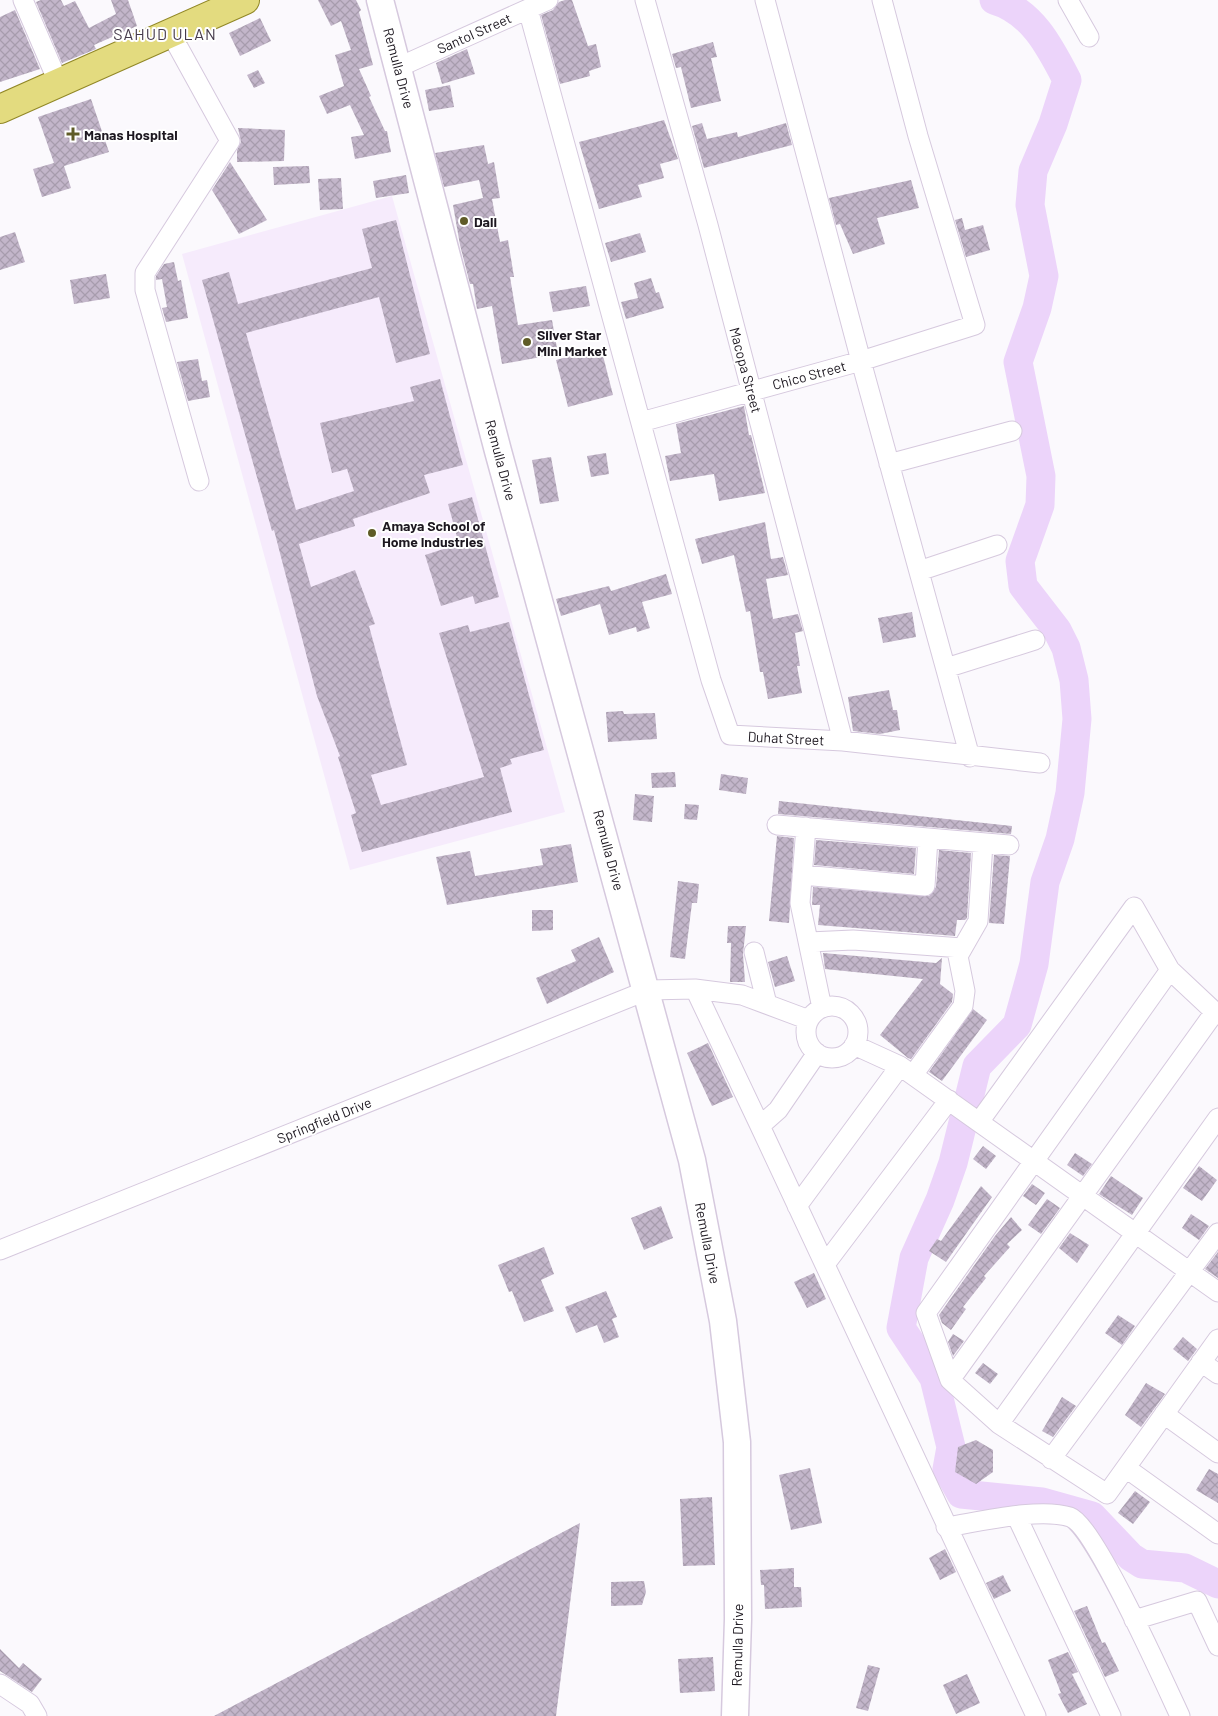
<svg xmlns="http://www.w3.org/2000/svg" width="1218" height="1716" font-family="Barlow,sans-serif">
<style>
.built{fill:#f6ebfc}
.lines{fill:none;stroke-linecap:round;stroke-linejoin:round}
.river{stroke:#ecd4fa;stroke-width:29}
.building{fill:url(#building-cross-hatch)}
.minor-casing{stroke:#d6c9de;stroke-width:21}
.secondary-casing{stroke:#d6c9de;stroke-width:29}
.primary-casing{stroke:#918726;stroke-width:30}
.minor{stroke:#fff;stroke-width:19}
.secondary{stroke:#fff;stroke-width:26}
.primary{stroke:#e3db7f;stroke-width:28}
.poi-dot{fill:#5f5b27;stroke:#fff;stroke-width:2}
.labels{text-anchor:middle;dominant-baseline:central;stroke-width:4;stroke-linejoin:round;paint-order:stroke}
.street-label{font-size:14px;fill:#1d1820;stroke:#fff}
.poi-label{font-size:14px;font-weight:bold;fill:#1d1820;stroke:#fff;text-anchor:start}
.quarter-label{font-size:16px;letter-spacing:1px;fill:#453a4b;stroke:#fff}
</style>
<defs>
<pattern id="building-cross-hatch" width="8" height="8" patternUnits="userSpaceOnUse" patternTransform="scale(1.25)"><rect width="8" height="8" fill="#c3b6ca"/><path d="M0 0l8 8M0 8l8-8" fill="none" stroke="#a79cad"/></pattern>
</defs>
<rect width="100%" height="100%" fill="#fbf9fd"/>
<!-- built -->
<path class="built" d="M 392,196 L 565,812 L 350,870 L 182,254 Z"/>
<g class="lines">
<!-- river -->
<path class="river" d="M 994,0 C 1032,11 1050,47 1067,80 L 1053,124 L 1033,171 L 1030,205 L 1044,276 L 1037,308 L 1018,362 L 1041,476 L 1040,505 L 1020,561 L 1023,586 L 1057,630 L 1066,648 L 1074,680 L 1077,719 L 1070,793 L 1060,839 L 1045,882 L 1034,964 L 1017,1025 L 977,1066 L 953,1163 L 940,1200 L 914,1258 L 901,1328 L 934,1378 L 951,1447 L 947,1469 L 961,1494 L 1042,1502 L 1092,1516 L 1131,1557 L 1142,1564 L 1185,1568 L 1218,1584"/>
</g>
<!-- building -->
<path class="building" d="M 41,0 L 61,0 L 64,6 L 75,1 L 89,28 L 116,14 L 111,0 L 128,0 L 137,26 L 94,45 L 96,49 L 62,63 L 36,2 Z
M 318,0 L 356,0 L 361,10 L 359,12 L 373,65 L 359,69 L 371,96 L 369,97 L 385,131 L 387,131 L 391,152 L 355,159 L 351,137 L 364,135 L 350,105 L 327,114 L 319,96 L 344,86 L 335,55 L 351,50 L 341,21 L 331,26 Z
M 565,0 L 572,0 L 588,46 L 596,44 L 601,67 L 589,71 L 590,76 L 560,84 L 541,15 L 553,10 L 559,2 Z
M 15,10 L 40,69 L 0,82 L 0,17 Z
M 260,18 L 271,41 L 240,56 L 229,33 Z
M 713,42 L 717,57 L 711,58 L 721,101 L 691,108 L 681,67 L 676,68 L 672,54 Z
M 467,49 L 475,74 L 442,84 L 436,63 Z
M 258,70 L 265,83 L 254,88 L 247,75 Z
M 450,85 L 454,107 L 429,111 L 425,90 Z
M 91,99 L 109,152 L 64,166 L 71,188 L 42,197 L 33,169 L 54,163 L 38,117 Z
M 664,120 L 678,159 L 660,164 L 664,178 L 638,185 L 642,197 L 599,209 L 579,142 Z
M 702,123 L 707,139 L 737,132 L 738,137 L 786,123 L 792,145 L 704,168 L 692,126 Z
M 238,128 L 285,130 L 284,161 L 237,162 L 237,150 L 241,142 Z
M 484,145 L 488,164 L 494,162 L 500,198 L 492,199 L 500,242 L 508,240 L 514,277 L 510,277 L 518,325 L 552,320 L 558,354 L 502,364 L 492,306 L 477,309 L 473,284 L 470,284 L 460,245 L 453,205 L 483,198 L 479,180 L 444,187 L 435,153 Z
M 230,162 L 267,220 L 239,234 L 212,190 Z
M 309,166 L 310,183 L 274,185 L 273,167 Z
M 406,175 L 409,193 L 376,198 L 373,181 Z
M 341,178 L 343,209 L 320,210 L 318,179 Z
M 911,180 L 919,208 L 877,218 L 885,244 L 853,254 L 840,224 L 836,225 L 829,198 Z
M 962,218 L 965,230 L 983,225 L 990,250 L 966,257 L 955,220 Z
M 396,220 L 430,354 L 396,363 L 379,297 L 246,333 L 296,510 L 354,491 L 347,469 L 332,473 L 320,423 L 414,401 L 410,387 L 440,379 L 463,465 L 424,475 L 430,493 L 353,519 L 355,526 L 299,544 L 311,587 L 355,570 L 375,624 L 369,626 L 407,765 L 371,775 L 381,805 L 484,777 L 439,633 L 468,625 L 470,632 L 509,622 L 544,750 L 510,759 L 512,764 L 500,768 L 512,812 L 362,852 L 351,815 L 356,813 L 338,757 L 340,756 L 317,696 L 274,530 L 272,531 L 202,280 L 229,272 L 238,304 L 372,268 L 362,229 Z
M 15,232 L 25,262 L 0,270 L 0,237 Z
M 640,233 L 646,252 L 611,262 L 605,243 Z
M 174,262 L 178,281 L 181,280 L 188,318 L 166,322 L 162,308 L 167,307 L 162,279 L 156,280 L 156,276 L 164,264 Z
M 106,274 L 110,298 L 74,304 L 70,280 Z
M 651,278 L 656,293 L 659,292 L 664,308 L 626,319 L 621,302 L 638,298 L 634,283 Z
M 586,286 L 590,306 L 553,312 L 549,292 Z
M 601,348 L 613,395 L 568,407 L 556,360 Z
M 198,359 L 202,381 L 207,380 L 210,397 L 188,401 L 177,362 Z
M 744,406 L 749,435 L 751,435 L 765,493 L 719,501 L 714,474 L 670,481 L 665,456 L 681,453 L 676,424 Z
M 606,453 L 609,474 L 591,477 L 587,456 Z
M 551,457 L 559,501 L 540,504 L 532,460 Z
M 472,497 L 499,597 L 475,604 L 473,596 L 441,606 L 425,555 L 459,544 L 448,504 Z
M 765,522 L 771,559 L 783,557 L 788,575 L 766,579 L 773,619 L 798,614 L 803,631 L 795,633 L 800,666 L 797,666 L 802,693 L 768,699 L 763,672 L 760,672 L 750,611 L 746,612 L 734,555 L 702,564 L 695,539 Z
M 666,574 L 672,594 L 642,602 L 650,628 L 637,632 L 636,627 L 609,635 L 600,604 L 561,616 L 556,599 L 609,586 L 611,591 Z
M 912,612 L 916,637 L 883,643 L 878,618 Z
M 889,690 L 893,710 L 897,710 L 900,730 L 880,734 L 853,731 L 848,697 Z
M 623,711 L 624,714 L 655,713 L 657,739 L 608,742 L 606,712 Z
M 675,772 L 676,787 L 652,788 L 651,773 Z
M 721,774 L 748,778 L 746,794 L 719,790 Z
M 635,794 L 654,796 L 652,822 L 633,820 Z
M 779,801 L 1012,826 L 1011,834 L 778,814 Z
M 685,804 L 699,805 L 697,820 L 684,819 Z
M 777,836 L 794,838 L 789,923 L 769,921 Z
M 816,840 L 916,848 L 914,874 L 814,865 Z
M 571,844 L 578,882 L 447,905 L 436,857 L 470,851 L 475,876 L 543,865 L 540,849 Z
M 939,850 L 971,853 L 967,918 L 965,920 L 957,920 L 955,936 L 818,925 L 820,905 L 812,905 L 813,887 L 929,896 L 936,887 Z
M 994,855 L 1010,856 L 1004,924 L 989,923 Z
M 678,881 L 699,884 L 697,903 L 692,903 L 685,959 L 670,957 Z
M 532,910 L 553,910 L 553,930 L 532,931 Z
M 728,926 L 746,926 L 743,954 L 745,982 L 730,982 L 731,943 L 727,943 Z
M 599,937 L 614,972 L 547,1004 L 536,978 L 576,961 L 571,950 Z
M 823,953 L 936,963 L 942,958 L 940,984 L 953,994 L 952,1002 L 911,1059 L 908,1058 L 880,1035 L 923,979 L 825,969 Z
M 787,956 L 795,981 L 775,987 L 768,962 Z
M 973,1009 L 987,1020 L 942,1081 L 929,1072 Z
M 708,1043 L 733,1097 L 712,1106 L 687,1053 Z
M 983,1146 L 996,1156 L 986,1169 L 973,1159 Z
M 1075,1153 L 1092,1164 L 1083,1176 L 1067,1165 Z
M 1199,1166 L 1217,1180 L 1202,1201 L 1183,1188 Z
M 1111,1176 L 1143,1198 L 1132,1215 L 1099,1194 Z
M 1032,1184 L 1045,1193 L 1036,1205 L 1023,1196 Z
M 981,1186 L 992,1197 L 946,1262 L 929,1251 L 937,1239 L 941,1241 Z
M 1047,1199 L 1060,1208 L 1041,1234 L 1028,1225 Z
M 661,1206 L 673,1238 L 644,1250 L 631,1218 Z
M 1191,1214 L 1209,1226 L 1199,1240 L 1182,1228 Z
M 1011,1217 L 1022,1230 L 1007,1244 L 1010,1247 L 984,1276 L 986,1278 L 963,1307 L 966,1309 L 951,1330 L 942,1323 L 939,1315 L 995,1236 Z
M 1070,1233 L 1089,1245 L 1077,1263 L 1059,1248 Z
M 544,1247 L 554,1274 L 541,1280 L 554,1311 L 524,1322 L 512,1291 L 509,1292 L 498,1265 Z
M 1218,1252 L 1218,1278 L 1205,1269 Z
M 814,1273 L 826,1299 L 807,1308 L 794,1282 Z
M 606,1291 L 617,1317 L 612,1319 L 619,1337 L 604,1343 L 597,1325 L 576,1333 L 565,1307 Z
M 1118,1315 L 1135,1326 L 1122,1345 L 1105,1333 Z
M 953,1334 L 964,1341 L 953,1356 L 948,1342 Z
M 1183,1337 L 1197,1349 L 1188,1361 L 1173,1349 Z
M 983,1363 L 998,1374 L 990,1384 L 975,1373 Z
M 1146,1383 L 1165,1394 L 1141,1427 L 1125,1415 Z
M 1062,1397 L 1076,1406 L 1053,1437 L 1042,1431 Z
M 976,1440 L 993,1450 L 993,1472 L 976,1484 L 955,1472 L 958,1447 Z
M 810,1468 L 822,1523 L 791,1530 L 779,1475 Z
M 1209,1469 L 1218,1474 L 1218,1503 L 1196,1490 Z
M 1135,1491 L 1150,1502 L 1133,1524 L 1118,1513 Z
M 712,1497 L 715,1565 L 683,1566 L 680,1499 Z
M 580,1523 L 556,1716 L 214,1716 Z
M 945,1549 L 956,1572 L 940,1580 L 929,1558 Z
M 794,1568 L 794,1587 L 801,1587 L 802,1607 L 765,1609 L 764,1585 L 761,1585 L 760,1570 Z
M 1003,1575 L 1011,1591 L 994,1599 L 986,1583 Z
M 644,1581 L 646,1592 L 642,1605 L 611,1606 L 611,1582 Z
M 1087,1606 L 1102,1643 L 1105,1642 L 1119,1671 L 1105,1677 L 1074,1611 Z
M 0,1649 L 19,1668 L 23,1663 L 42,1679 L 32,1692 L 0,1671 Z
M 1068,1652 L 1078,1672 L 1072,1674 L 1087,1704 L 1068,1713 L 1058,1694 L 1061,1693 L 1048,1660 Z
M 713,1657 L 715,1691 L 680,1693 L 678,1659 Z
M 868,1665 L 880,1668 L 868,1711 L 856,1708 Z
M 967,1674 L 980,1703 L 956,1714 L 943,1685 Z"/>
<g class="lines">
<defs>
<path id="minor" d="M 23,0 L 59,84
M 645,0 L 708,225 L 843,741
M 765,0 L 861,361 L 970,757
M 1068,0 L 1089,37
M 528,9 L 711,680 L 730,735 L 843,741 L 1040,763
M 171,34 L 230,141 L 145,273 L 145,290 L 199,481
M 399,67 L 548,0
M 641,422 L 861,361 L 975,325 L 918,136 L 882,0
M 889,464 L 1012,431
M 919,571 L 997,545
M 946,668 L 1035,640
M 777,825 L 1009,845
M 806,827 L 800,903 L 822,1008
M 802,875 L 925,886 L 928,838
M 809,942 L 853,940 L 962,948
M 754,952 L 767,1004
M 1170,970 L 926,1313 L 950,1380 L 999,1424 L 1107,1494 L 1218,1339
M 695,989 L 760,1126
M806 1032a26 26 0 1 1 52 0a26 26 0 1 1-52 0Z
M 854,1045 L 900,1066 L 1218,1292
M 817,1053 L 778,1110 L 760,1126 L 1036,1716
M 913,1075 L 963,1006 L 965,991 L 958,956 L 978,921 L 983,843
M 979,1122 L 1134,907 L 1170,970 L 1218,1015
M 797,1206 L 900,1066
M 0,1250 L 648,990 L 695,989 L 742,995 L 809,1020
M 826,1263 L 949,1100
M 1201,1362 L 1218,1374
M 950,1380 L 1214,1013
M 1164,1414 L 1218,1453
M 999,1424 L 1218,1118
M 1051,1459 L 1218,1233
M 1126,1468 L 1218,1534
M 1017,1517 L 1111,1716
M 946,1527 C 979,1522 1039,1507 1070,1517 C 1094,1525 1166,1686 1180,1716
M 1134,1620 L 1197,1601 L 1218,1646
M 0,1684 L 30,1704 L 37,1716"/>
<path id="secondary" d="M 380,0 L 498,451 L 692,1160 L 723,1321 L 737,1442 L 738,1619 L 735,1716"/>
<path id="primary" d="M 0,109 L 245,0"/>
</defs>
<!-- minor casing -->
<use href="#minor" class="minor-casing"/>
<!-- secondary casing -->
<use href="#secondary" class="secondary-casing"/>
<!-- primary casing -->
<use href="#primary" class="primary-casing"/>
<!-- minor -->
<use href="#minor" class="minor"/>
<!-- secondary -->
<use href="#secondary" class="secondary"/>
<!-- primary -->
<use href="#primary" class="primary"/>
</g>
<!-- markers -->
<g class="poi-dot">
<path d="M70.5 126.5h5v5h5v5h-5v5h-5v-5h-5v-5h5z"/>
<circle cx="464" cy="221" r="5"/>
<circle cx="527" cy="342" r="5"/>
<circle cx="372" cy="533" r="5"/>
</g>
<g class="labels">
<!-- street labels -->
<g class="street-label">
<text transform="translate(474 33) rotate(-24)">Santol Street</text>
<text transform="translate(399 68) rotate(75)">Remulla Drive</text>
<text transform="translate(746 370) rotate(75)">Macopa Street</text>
<text transform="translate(809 375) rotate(-15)">Chico Street</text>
<text transform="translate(501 460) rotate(75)">Remulla Drive</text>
<text transform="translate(786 738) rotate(3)">Duhat Street</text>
<text transform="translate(609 850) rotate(75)">Remulla Drive</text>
<text transform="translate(324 1120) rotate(-22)">Springfield Drive</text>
<text transform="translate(708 1243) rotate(79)">Remulla Drive</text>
<text transform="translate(737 1645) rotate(-89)">Remulla Drive</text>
</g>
<!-- poi labels -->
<g class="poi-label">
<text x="84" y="134">Manas Hospital</text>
<text x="474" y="221">Dali</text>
<text x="537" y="334">Silver Star<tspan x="537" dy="16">Mini Market</tspan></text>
<text x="382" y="525">Amaya School of<tspan x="382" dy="16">Home Industries</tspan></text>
</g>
<!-- quarter labels -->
<g class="quarter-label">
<text x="165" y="33">SAHUD ULAN</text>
</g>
</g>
</svg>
